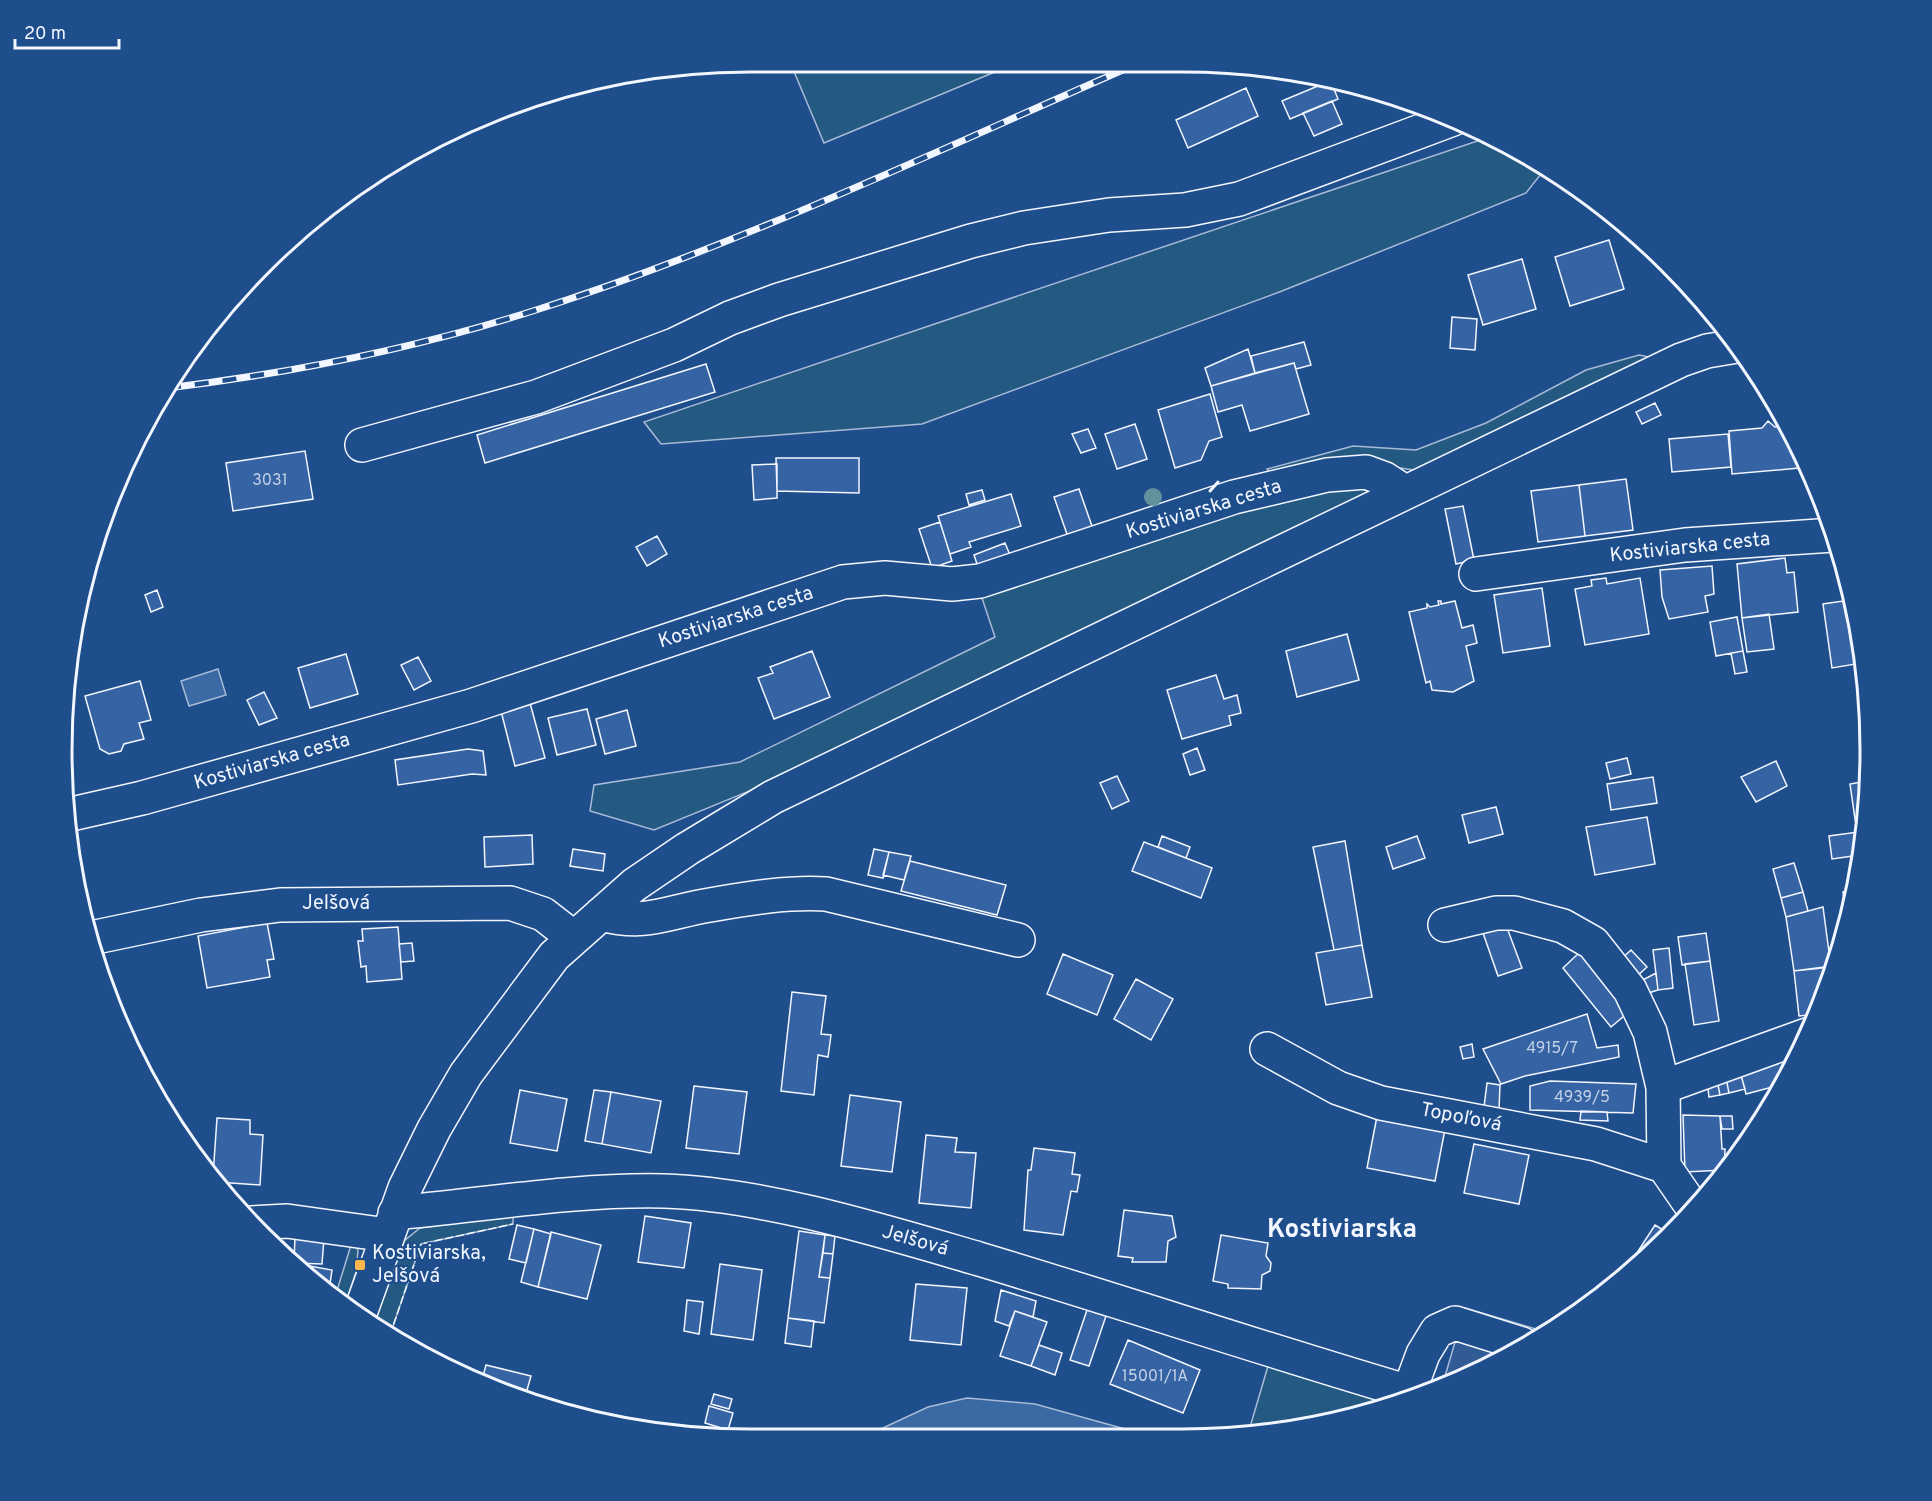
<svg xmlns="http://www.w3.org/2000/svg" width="1932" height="1501" font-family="Overpass,sans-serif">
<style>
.green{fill:#245a82;stroke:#a8bbd7;stroke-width:1.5}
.parking{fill:#305b95;stroke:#a8bbd7;stroke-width:1.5}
.water{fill:#3b69a3;stroke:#a8bbd7;stroke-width:1.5}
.building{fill:#3563a3;stroke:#f2f6ff;stroke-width:1.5}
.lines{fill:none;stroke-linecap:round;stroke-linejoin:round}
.minor-casing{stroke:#f2f6ff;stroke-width:36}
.minor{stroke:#1f4e8c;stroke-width:33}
.rail-casing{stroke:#f2f6ff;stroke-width:7}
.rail{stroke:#1f4e8c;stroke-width:4.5;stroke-dasharray:14;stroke-linecap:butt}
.fence{stroke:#f2f6ff;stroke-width:1.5;stroke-dasharray:8 3;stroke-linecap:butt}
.wall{stroke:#f2f6ff;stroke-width:3}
.tree{fill:#61919a}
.poi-dot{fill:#ffb74d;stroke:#1f4e8c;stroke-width:2}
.labels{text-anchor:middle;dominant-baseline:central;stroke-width:4.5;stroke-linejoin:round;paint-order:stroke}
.number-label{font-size:16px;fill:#c3d1e8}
.street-label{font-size:20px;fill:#f2f6ff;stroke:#1f4e8c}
.poi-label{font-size:20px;fill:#f2f6ff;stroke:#1f4e8c;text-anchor:start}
.district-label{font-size:26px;font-weight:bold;fill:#f2f6ff;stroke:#1f4e8c}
.rim{fill:none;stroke:#f2f6ff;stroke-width:3}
</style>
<rect width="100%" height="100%" fill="#1f4e8c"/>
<!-- green -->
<path class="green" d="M 790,62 L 1019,62 L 824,143 Z
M 1492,136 L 1545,169 L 1526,193 L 1282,291 L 922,424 L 661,444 L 644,422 Z
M 1639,355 L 1654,358 L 1420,471 L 1354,461 L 1272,477 L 1267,469 L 1353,446 L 1416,450 L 1486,423 L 1586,370 Z
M 1348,486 L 1376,492 L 820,762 L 654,830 L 590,811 L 594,785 L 740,762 L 995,637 L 981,595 L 1263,502 Z
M 513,1215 L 513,1224 L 421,1244 L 390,1335 L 373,1326 L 404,1241 L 420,1228 Z
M 352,1242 L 358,1250 L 356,1272 L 345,1305 L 335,1297 Z
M 1268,1366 L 1400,1404 L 1271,1434 L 1248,1434 Z"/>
<!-- parking -->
<path class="parking" d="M 1465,1308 L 1546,1332 L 1443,1383 Z"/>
<!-- water -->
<path class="water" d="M 218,669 L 226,695 L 189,706 L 181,681 Z
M 967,1398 L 1035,1404 L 1143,1434 L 870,1434 L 928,1407 Z"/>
<!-- building -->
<path class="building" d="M 1325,83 L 1332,84 L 1338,99 L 1290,119 L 1282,101 Z
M 1246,88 L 1258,116 L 1188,148 L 1176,120 Z
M 1332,101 L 1342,124 L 1314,136 L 1303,113 Z
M 1609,240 L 1624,289 L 1570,306 L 1555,257 Z
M 1522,259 L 1536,309 L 1483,325 L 1468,275 Z
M 1452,317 L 1477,319 L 1475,350 L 1450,348 Z
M 1304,342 L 1311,365 L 1296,369 L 1294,363 L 1255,373 L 1251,356 Z
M 1248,349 L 1255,373 L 1211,386 L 1205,368 Z
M 1294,363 L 1309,414 L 1250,431 L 1242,405 L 1218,412 L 1211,386 Z
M 706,364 L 715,392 L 485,463 L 477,435 Z
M 1210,394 L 1222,437 L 1209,441 L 1201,460 L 1175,468 L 1158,410 Z
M 1655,403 L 1661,415 L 1642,424 L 1636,412 Z
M 1768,421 L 1775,427 L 1786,426 L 1797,447 L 1799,468 L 1732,474 L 1729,431 L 1762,428 Z
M 1135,424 L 1147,459 L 1117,469 L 1105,434 Z
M 1088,429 L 1096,448 L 1081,453 L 1072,434 Z
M 1728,434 L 1731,467 L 1672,472 L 1669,439 Z
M 305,451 L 313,499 L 233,511 L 226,463 Z
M 776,458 L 859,458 L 859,493 L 777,491 Z
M 777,464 L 777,498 L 754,500 L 752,465 Z
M 1626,479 L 1633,530 L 1585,536 L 1579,485 Z
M 1579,485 L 1585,536 L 1538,542 L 1531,491 Z
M 1079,489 L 1093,529 L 1068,537 L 1054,497 Z
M 982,490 L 985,500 L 969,505 L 966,494 Z
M 1011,494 L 1021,526 L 969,542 L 971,547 L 950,554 L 938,516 Z
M 1463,506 L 1474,560 L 1456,564 L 1445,509 Z
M 940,522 L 952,561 L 932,568 L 919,529 Z
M 657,536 L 667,554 L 647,566 L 636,547 Z
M 1005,543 L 1010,555 L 978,567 L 974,555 Z
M 1785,558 L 1787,573 L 1794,572 L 1798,612 L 1742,618 L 1737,564 Z
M 1712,566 L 1714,594 L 1705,596 L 1708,612 L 1669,619 L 1662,597 L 1660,570 Z
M 1606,578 L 1607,584 L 1640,578 L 1649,634 L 1585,645 L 1575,589 L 1592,586 L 1591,580 Z
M 1542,588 L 1550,646 L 1503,653 L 1494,595 Z
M 157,590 L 163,607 L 151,612 L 145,595 Z
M 1438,601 L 1441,601 L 1441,604 L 1455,601 L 1462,628 L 1473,625 L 1477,643 L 1466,646 L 1474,681 L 1453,692 L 1432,690 L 1430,681 L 1426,683 L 1409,612 L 1427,608 L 1427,604 L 1430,607 L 1439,605 Z
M 1843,601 L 1845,609 L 1855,608 L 1857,616 L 1862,663 L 1832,668 L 1823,604 Z
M 1769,614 L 1774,649 L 1747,652 L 1742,618 Z
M 1737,617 L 1743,651 L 1716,656 L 1710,622 Z
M 1347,634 L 1359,680 L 1297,697 L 1286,651 Z
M 812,651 L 830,697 L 774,719 L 758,678 L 773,673 L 770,667 Z
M 1743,651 L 1747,672 L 1735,674 L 1731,653 Z
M 346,654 L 358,694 L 310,708 L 298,668 Z
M 418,657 L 431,681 L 414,690 L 401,665 Z
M 1216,675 L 1224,699 L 1237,695 L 1241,713 L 1229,716 L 1231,725 L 1182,739 L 1167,690 Z
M 140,681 L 151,720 L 139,723 L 144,739 L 124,744 L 121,751 L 109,754 L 100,749 L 85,696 Z
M 264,692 L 277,718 L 259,725 L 247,700 Z
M 530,703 L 545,758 L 515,766 L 501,711 Z
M 587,709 L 596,745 L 557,755 L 548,718 Z
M 627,710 L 636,746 L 605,754 L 596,719 Z
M 1197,748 L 1205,770 L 1190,775 L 1183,754 Z
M 468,749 L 483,751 L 486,775 L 472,774 L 398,785 L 395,760 Z
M 1627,758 L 1631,774 L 1610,779 L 1606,763 Z
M 1776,761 L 1787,786 L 1756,802 L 1741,777 Z
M 1117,776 L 1129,801 L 1112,809 L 1100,783 Z
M 1653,777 L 1657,803 L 1611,810 L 1607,784 Z
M 1867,781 L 1864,818 L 1855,819 L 1850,784 Z
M 1496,807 L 1503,834 L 1469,843 L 1462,815 Z
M 1647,817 L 1655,864 L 1595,875 L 1586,827 Z
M 1864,818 L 1862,838 L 1859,839 L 1855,819 Z
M 1858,832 L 1860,855 L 1832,859 L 1829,836 Z
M 532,835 L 533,864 L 485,867 L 484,837 Z
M 1162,836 L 1190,847 L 1186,858 L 1158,847 Z
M 1417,836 L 1425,858 L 1393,869 L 1386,847 Z
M 1345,841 L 1362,945 L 1334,950 L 1313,847 Z
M 1144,842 L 1212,868 L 1201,898 L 1132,871 Z
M 573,849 L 605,854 L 603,871 L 570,866 Z
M 874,849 L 889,852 L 883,878 L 868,875 Z
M 889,852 L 911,856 L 904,880 L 883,875 Z
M 910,861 L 1006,885 L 997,915 L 901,891 Z
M 1794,863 L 1803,892 L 1781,898 L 1773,869 Z
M 1856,890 L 1846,923 L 1843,892 Z
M 1803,892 L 1808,911 L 1786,917 L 1781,898 Z
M 1823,907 L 1831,967 L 1794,971 L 1786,917 Z
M 267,923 L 274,959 L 267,960 L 270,977 L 207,988 L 198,936 Z
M 1506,925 L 1522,968 L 1498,976 L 1482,930 Z
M 398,927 L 402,979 L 367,982 L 366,966 L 361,967 L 358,941 L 363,941 L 362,929 Z
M 1706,933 L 1710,961 L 1682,965 L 1678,937 Z
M 412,943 L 414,961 L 401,962 L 399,944 Z
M 1362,945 L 1372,997 L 1326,1005 L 1316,953 Z
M 1669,948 L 1673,988 L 1658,990 L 1653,950 Z
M 1631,950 L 1647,967 L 1635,978 L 1619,961 Z
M 1581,951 L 1631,1010 L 1611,1027 L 1563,968 Z
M 1063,954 L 1113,975 L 1097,1015 L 1047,994 Z
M 1710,961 L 1719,1021 L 1694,1025 L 1685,964 Z
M 1833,966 L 1818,1014 L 1799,1016 L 1794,971 Z
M 98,972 L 109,972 L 110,996 Z
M 1656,973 L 1658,990 L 1645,994 L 1639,982 Z
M 1136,979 L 1173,999 L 1151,1040 L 1114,1019 Z
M 792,992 L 826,996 L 821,1034 L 831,1035 L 828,1057 L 818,1055 L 814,1095 L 781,1091 Z
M 1587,1014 L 1597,1048 L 1618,1045 L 1619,1057 L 1525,1076 L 1501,1084 L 1483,1049 Z
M 1472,1044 L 1474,1057 L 1463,1059 L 1460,1047 Z
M 1798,1052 L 1780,1085 L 1746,1094 L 1739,1067 Z
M 1739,1069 L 1745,1089 L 1729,1093 L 1725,1073 Z
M 1725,1073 L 1729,1093 L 1720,1095 L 1716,1075 Z
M 1716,1075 L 1720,1095 L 1709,1097 L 1707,1080 Z
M 1550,1081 L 1636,1084 L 1633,1113 L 1530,1110 L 1530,1086 Z
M 1487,1083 L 1500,1085 L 1499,1110 L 1484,1107 Z
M 694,1086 L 747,1092 L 739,1154 L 686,1148 Z
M 520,1090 L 567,1099 L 557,1151 L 510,1143 Z
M 594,1090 L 611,1092 L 602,1144 L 585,1141 Z
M 611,1092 L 661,1101 L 651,1153 L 602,1144 Z
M 850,1095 L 901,1102 L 892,1172 L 841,1166 Z
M 1378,1111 L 1446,1124 L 1435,1181 L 1367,1168 Z
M 1581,1111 L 1607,1112 L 1608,1121 L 1580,1120 Z
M 1683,1115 L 1720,1116 L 1722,1149 L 1725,1149 L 1724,1170 L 1685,1172 Z
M 1720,1116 L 1732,1116 L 1733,1129 L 1722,1129 Z
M 217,1118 L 250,1120 L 250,1134 L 263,1135 L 260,1185 L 217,1182 L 213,1176 Z
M 926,1135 L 957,1138 L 955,1152 L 976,1153 L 971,1208 L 919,1203 Z
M 1474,1144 L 1529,1155 L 1519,1204 L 1464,1193 Z
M 1034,1148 L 1075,1153 L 1072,1174 L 1080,1175 L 1077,1192 L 1071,1191 L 1063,1235 L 1024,1230 L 1028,1170 L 1031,1170 Z
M 1124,1210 L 1172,1216 L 1176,1237 L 1168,1241 L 1166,1262 L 1132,1262 L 1133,1258 L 1118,1256 Z
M 645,1216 L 691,1223 L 684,1268 L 638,1262 Z
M 517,1225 L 534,1229 L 526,1263 L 509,1259 Z
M 1655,1225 L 1671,1235 L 1639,1262 L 1633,1259 Z
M 534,1229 L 551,1234 L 538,1287 L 521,1282 Z
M 799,1231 L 825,1235 L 819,1277 L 830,1278 L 824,1323 L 788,1318 Z
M 551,1232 L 601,1245 L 587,1299 L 538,1287 Z
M 825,1235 L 835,1236 L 833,1254 L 823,1253 Z
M 1221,1235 L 1268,1243 L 1266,1256 L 1271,1263 L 1270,1271 L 1262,1275 L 1261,1289 L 1228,1288 L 1228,1284 L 1213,1281 Z
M 295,1236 L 324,1238 L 322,1264 L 294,1263 Z
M 823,1253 L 833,1254 L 830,1278 L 819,1277 Z
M 1633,1259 L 1639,1262 L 1622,1276 Z
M 720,1264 L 762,1270 L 753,1340 L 711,1334 Z
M 304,1265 L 332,1270 L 329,1291 L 303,1270 Z
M 916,1284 L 967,1288 L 961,1345 L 910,1340 Z
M 1001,1290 L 1036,1301 L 1033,1317 L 1015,1311 L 1009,1326 L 995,1321 Z
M 687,1300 L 703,1302 L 699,1334 L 684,1331 Z
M 1087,1310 L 1106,1316 L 1089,1366 L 1070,1360 Z
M 1015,1311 L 1047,1322 L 1031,1366 L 1000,1356 Z
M 788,1318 L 814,1321 L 811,1347 L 785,1343 Z
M 1128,1340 L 1200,1370 L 1183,1413 L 1110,1384 Z
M 1039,1345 L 1062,1353 L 1055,1375 L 1031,1366 Z
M 486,1365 L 531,1376 L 525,1397 L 481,1384 Z
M 714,1394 L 732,1399 L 729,1409 L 711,1404 Z
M 709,1406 L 733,1413 L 728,1430 L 705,1423 Z"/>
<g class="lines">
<defs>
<path id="minor" d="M 362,445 L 536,397 L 674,345 L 730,318 L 779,300 L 971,241 L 1024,228 L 1109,215 L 1185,210 L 1239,199 L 1453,119
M 1476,574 L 1685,545 L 1833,535
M 67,815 L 142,798 L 471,706 L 843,582 L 885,578 L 952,584 L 980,581 L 1234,497 L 1327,475 L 1366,472 L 1385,479 L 1405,492
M 601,914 C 647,926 667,912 710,905 C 749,898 787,892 826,894 L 1018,940
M 1445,925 L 1496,913 L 1514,913 L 1563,926 L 1593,943 L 1630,990 L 1650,1032 L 1663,1087 L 1664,1166 L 1693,1208
M 91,938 L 201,915 L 280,905 L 510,903 L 543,914 L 574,938
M 1267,1049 L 1338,1088 L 1381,1103 L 1596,1144 L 1664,1166
M 1663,1087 L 1807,1035
M 395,1213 C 484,1205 575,1189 664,1191 C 764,1194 883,1231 979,1259 C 1126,1303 1272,1352 1419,1395
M 251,1223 L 287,1221 L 387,1235
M 359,1316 L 405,1188 L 434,1129 L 466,1074 L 554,956 L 634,885 L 687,849 L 773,797 L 1681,360 L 1707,351 L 1737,346
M 1409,1392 L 1423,1354 L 1437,1331 L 1455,1323 L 1522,1344"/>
</defs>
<!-- minor casing -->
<use href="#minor" class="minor-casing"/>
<!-- minor -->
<use href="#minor" class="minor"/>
<defs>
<path id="rail" d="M 167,388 C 292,373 417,348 536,310 C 743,244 940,149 1139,63"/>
</defs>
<!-- rail casing -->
<use href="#rail" class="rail-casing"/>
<!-- rail -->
<use href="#rail" class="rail"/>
<!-- fence -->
<path class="fence" d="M 390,1335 L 421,1244 L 513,1224"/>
<!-- wall -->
<path class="wall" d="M 1210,491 L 1218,482
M 73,847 L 78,846"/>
</g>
<!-- trees -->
<circle class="tree" cx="1153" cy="497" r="9"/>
<!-- markers -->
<rect class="poi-dot" x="354" y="1259" width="12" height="12" rx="3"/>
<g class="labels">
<!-- number labels -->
<g class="number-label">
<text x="270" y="481">3031</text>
<text x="1552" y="1049">4915/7</text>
<text x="1582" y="1098">4939/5</text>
<text x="1155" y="1377">15001/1A</text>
</g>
<!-- street labels -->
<g class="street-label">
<text transform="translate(1204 510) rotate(-17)">Kostiviarska cesta</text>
<text transform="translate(1690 548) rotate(-6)">Kostiviarska cesta</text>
<text transform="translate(736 618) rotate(-18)">Kostiviarska cesta</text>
<text transform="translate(272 762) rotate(-16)">Kostiviarska cesta</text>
<text x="336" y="904">Jelšová</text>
<text transform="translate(1461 1118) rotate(11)">Topoľová</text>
<text transform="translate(915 1241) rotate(16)">Jelšová</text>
</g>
<!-- poi labels -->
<g class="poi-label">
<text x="372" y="1254">Kostiviarska,<tspan x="372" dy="23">Jelšová</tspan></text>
</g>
<!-- district labels -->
<g class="district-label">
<text x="1342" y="1230">Kostiviarska</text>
</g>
</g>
<!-- crop -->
<path d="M0 0H1932V1501H0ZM750 72H1182A678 678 0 0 1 1860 750V751A678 678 0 0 1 1182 1429H750A678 678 0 0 1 72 751V750A678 678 0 0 1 750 72Z" fill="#1f4e8c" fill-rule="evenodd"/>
<path class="rim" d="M750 72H1182A678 678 0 0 1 1860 750V751A678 678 0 0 1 1182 1429H750A678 678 0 0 1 72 751V750A678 678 0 0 1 750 72Z"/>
<!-- scale -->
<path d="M15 39v9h104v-9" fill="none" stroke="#f2f6ff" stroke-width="3"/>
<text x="24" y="39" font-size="18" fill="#f2f6ff" stroke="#1f4e8c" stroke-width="4.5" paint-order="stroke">20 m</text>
</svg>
